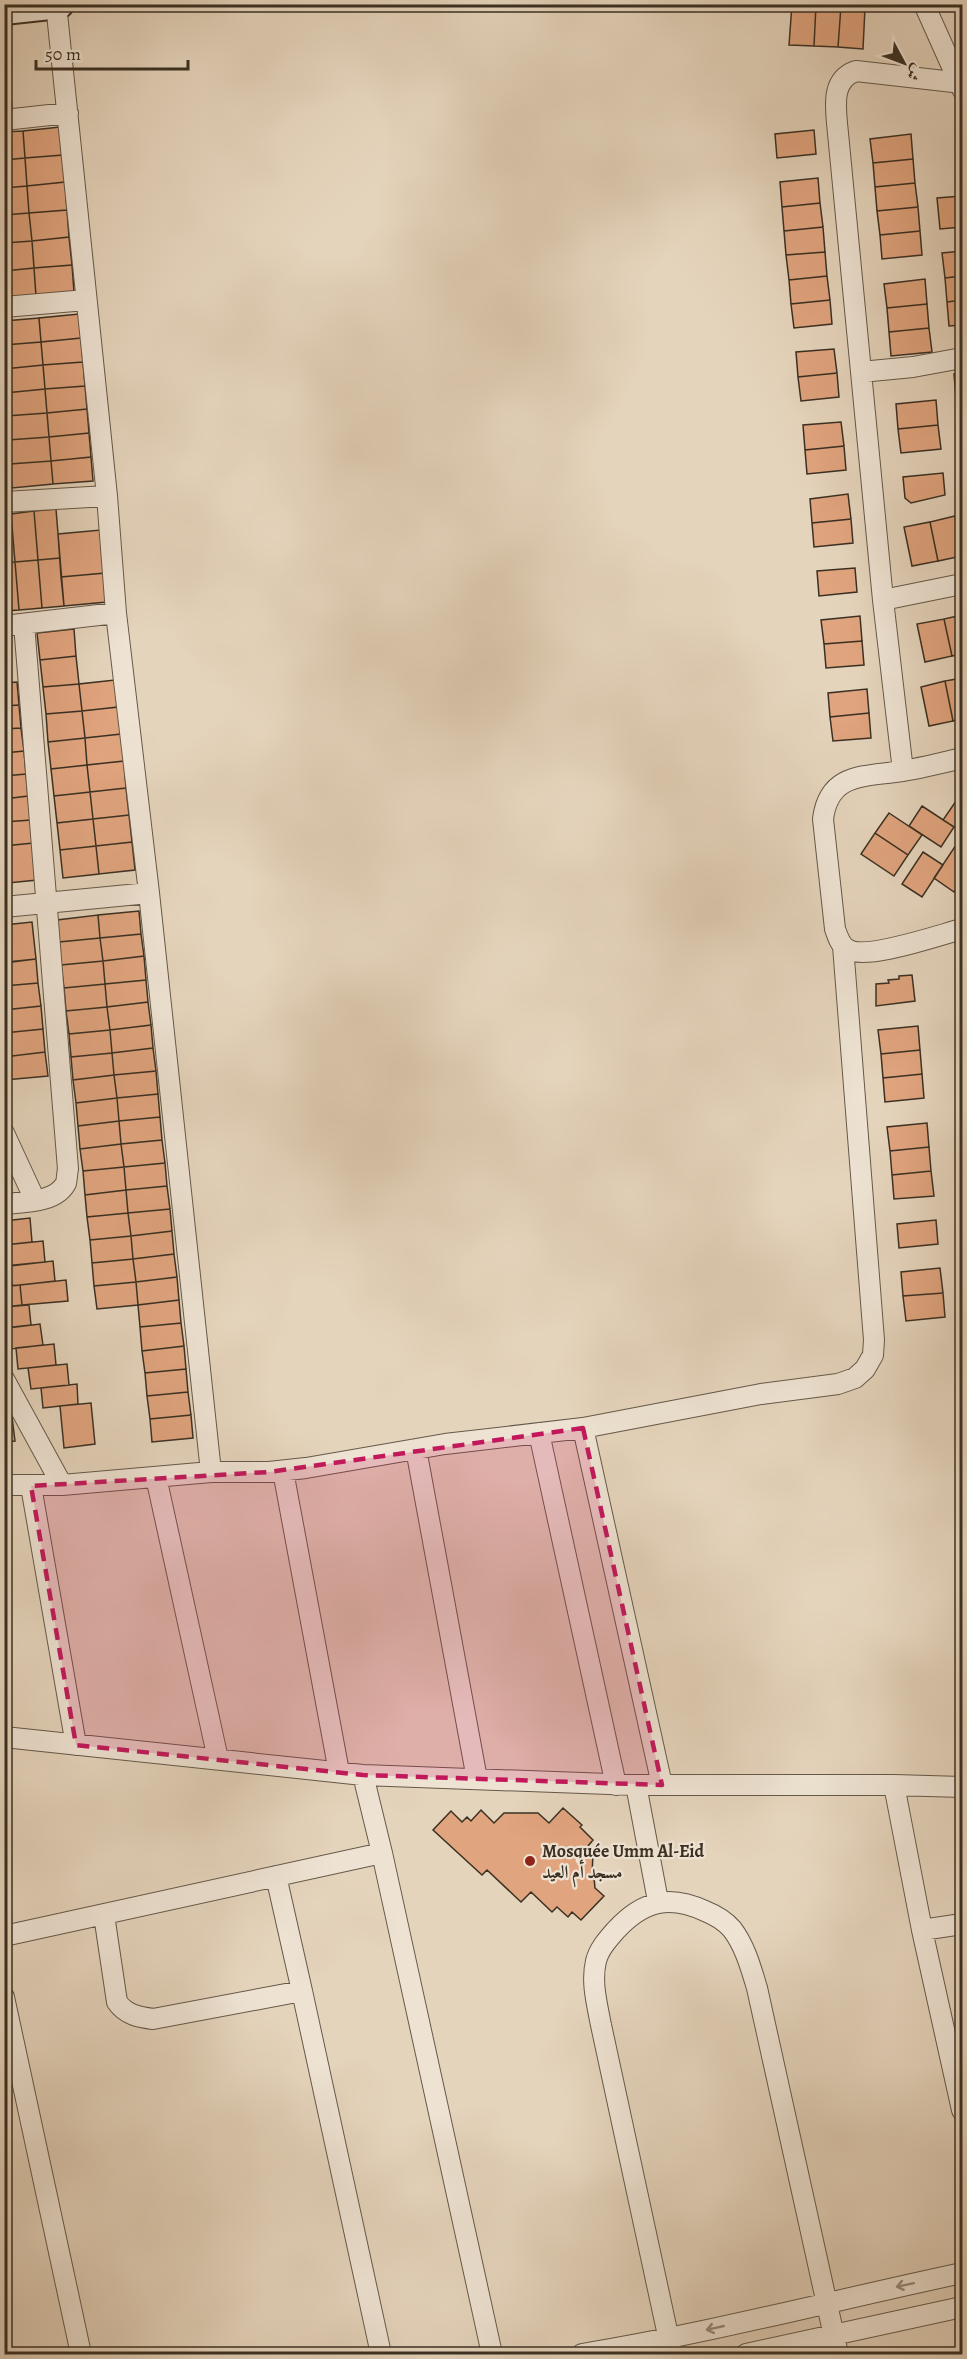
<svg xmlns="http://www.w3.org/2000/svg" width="967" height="2359" font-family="Alegreya,Amiri,serif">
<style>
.building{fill:#e0a47e;stroke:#3a3023;stroke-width:1.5}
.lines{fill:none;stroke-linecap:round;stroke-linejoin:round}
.minor-casing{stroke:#655949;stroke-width:22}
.secondary-casing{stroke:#3a3023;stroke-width:32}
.minor{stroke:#eee3d3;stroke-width:20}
.secondary{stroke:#eee3d3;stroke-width:28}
.oneway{stroke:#948a7b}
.marked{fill:#c2185b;fill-opacity:0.2;stroke:#c2185b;stroke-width:4.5;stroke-dasharray:12 8;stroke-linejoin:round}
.poi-dot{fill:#8f2418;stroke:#eee3d3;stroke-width:2}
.labels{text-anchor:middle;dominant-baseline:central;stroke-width:4.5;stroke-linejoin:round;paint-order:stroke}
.poi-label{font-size:18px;font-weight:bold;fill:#3a3023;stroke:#eee3d3;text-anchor:start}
</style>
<rect width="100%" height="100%" fill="#e5d4bc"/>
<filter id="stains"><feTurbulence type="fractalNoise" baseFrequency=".00333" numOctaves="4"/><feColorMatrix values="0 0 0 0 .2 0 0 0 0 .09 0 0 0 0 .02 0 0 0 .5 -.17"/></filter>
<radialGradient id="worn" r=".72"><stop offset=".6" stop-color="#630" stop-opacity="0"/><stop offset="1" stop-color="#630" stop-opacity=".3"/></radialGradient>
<!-- building -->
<path class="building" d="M 792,4 L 816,5 L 814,46 L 789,45 Z
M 816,5 L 841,6 L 838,47 L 814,46 Z
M 841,6 L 865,8 L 863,49 L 838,47 Z
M 4,32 L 6,32 L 9,70 L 4,71 Z
M 9,70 L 12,109 L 4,109 L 4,71 Z
M 60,127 L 63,155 L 25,158 L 23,131 Z
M 814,130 L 816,154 L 777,158 L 775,134 Z
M 23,131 L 25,158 L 4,160 L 4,132 Z
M 911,134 L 913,159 L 873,163 L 870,139 Z
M 63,155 L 65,182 L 27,186 L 25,158 Z
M 25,158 L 27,186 L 4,188 L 4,160 Z
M 913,159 L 915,183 L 875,187 L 873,163 Z
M 818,178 L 820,203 L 782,207 L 780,182 Z
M 65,182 L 67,210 L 29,213 L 27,186 Z
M 915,183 L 918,207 L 877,211 L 875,187 Z
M 27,186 L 29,213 L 4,215 L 4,188 Z
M 962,196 L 962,227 L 940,229 L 937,198 Z
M 820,203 L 823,227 L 784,231 L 782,207 Z
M 918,207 L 920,231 L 880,235 L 877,211 Z
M 67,210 L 69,237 L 32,241 L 29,213 Z
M 29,213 L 32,241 L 4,243 L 4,215 Z
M 823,227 L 825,252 L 786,255 L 784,231 Z
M 920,231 L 922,255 L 882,259 L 880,235 Z
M 69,237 L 72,265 L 34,268 L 32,241 Z
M 32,241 L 34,268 L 4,271 L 4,243 Z
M 962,251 L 962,276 L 945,278 L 942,253 Z
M 825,252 L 827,276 L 789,280 L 786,255 Z
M 72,265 L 74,292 L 36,296 L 34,268 Z
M 34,268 L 36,296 L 4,298 L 4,271 Z
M 827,276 L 830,300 L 791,304 L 789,280 Z
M 962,276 L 962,300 L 947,302 L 945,278 Z
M 925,279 L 927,304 L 887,308 L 884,284 Z
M 830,300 L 832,324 L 794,328 L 791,304 Z
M 962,300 L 962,325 L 949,326 L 947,302 Z
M 927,304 L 929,328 L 889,332 L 887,308 Z
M 79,314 L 81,338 L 41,342 L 39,318 Z
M 39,318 L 41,342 L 4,345 L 4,321 Z
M 929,328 L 932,352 L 891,356 L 889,332 Z
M 81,338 L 83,362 L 43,365 L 41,342 Z
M 41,342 L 43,365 L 4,369 L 4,345 Z
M 834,349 L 837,373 L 798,377 L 796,352 Z
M 83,362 L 85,386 L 45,389 L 43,365 Z
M 43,365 L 45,389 L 5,393 L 4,369 Z
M 837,373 L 839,397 L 801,401 L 798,377 Z
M 962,373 L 962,398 L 956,398 L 954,374 Z
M 85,386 L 87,409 L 47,413 L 45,389 Z
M 45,389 L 47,413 L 6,416 L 5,393 Z
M 956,398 L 962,398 L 962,422 L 958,422 Z
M 936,400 L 938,425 L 898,429 L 896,404 Z
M 87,409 L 89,433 L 49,437 L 47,413 Z
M 47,413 L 49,437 L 8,440 L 6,416 Z
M 841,422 L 844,446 L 805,450 L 803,425 Z
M 938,425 L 941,449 L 901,453 L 898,429 Z
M 89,433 L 91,457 L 51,461 L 49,437 Z
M 49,437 L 51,461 L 10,464 L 8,440 Z
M 844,446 L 846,470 L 807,474 L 805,450 Z
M 91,457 L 93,481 L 53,484 L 51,461 Z
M 51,461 L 53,484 L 12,488 L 10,464 Z
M 943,473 L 945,495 L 911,503 L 905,498 L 903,477 Z
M 848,494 L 851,519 L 812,523 L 810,499 Z
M 56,509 L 60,558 L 38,560 L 34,511 Z
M 34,511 L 38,560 L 15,562 L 11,514 Z
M 4,514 L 11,514 L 15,562 L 4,563 Z
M 962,515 L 962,554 L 955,516 Z
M 955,516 L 962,556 L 938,561 L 930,522 Z
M 851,519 L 853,543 L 814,547 L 812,523 Z
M 930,522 L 938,561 L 912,566 L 904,527 Z
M 101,530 L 105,573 L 61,577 L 58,534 Z
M 60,558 L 64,606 L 42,608 L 38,560 Z
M 38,560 L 42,608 L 19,610 L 15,562 Z
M 15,562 L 19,610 L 4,611 L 4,563 Z
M 855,568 L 857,592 L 819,596 L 817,571 Z
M 105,573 L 107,602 L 64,606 L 61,577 Z
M 962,615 L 962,654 L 952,656 L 944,619 Z
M 860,616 L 862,641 L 824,644 L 821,620 Z
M 944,619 L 952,656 L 925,662 L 917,624 Z
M 74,629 L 76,656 L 40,660 L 37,633 Z
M 862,641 L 864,665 L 826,668 L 824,644 Z
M 76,656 L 79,684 L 43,687 L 40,660 Z
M 962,678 L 962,719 L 953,721 L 945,681 Z
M 115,680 L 118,707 L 82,711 L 79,684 Z
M 945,681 L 953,721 L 929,726 L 921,687 Z
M 17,682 L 19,705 L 4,706 L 4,683 Z
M 79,684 L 82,711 L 46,714 L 43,687 Z
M 867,689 L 869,713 L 830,717 L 828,693 Z
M 19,705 L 21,728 L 4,729 L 4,706 Z
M 118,707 L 121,734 L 85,738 L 82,711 Z
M 82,711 L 85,738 L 48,742 L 46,714 Z
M 869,713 L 871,738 L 833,741 L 830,717 Z
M 21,728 L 24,751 L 4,753 L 4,729 Z
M 121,734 L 124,761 L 87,765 L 85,738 Z
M 85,738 L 87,765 L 51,769 L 48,742 Z
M 24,751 L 26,774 L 4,776 L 4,753 Z
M 124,761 L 126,788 L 90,792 L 87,765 Z
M 87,765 L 90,792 L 54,796 L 51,769 Z
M 26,774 L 28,796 L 4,799 L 4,776 Z
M 126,788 L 129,815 L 93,819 L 90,792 Z
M 90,792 L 93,819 L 57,823 L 54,796 Z
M 28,796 L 31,820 L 4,822 L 4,799 Z
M 956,801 L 962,805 L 962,832 L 943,820 Z
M 922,806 L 954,827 L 941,847 L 909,826 Z
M 889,813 L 922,835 L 908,855 L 875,833 Z
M 129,815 L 132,842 L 96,846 L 93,819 Z
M 93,819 L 96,846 L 60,850 L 57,823 Z
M 31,820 L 33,843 L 4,846 L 4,822 Z
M 875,833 L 908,855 L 894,876 L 861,854 Z
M 132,842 L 135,870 L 99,874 L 96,846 Z
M 33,843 L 37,880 L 8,883 L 4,846 Z
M 956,845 L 962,849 L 962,880 L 954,892 L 934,878 Z
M 96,846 L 99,874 L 63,878 L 60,850 Z
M 923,852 L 943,865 L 922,897 L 902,884 Z
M 139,911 L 141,934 L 100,938 L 98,915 Z
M 98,915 L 100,938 L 59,942 L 57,920 Z
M 32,922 L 36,959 L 7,962 L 4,925 Z
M 141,934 L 144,956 L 103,961 L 100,938 Z
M 100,938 L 103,961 L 61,965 L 59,942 Z
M 144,956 L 146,980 L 105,984 L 103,961 Z
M 36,959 L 38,983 L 4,986 L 4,963 Z
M 103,961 L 105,984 L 64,988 L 61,965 Z
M 912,975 L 915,1001 L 876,1006 L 876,984 L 889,983 L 888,980 L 899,979 L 899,976 Z
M 146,980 L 148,1002 L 107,1007 L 105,984 Z
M 38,983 L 41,1006 L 4,1010 L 4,986 Z
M 105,984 L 107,1007 L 66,1011 L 64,988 Z
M 148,1002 L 151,1025 L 110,1030 L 107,1007 Z
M 41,1006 L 43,1029 L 4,1033 L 4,1010 Z
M 107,1007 L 110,1030 L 69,1034 L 66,1011 Z
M 151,1025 L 153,1048 L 112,1053 L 110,1030 Z
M 918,1026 L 920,1050 L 881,1054 L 878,1030 Z
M 43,1029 L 45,1052 L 4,1057 L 4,1033 Z
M 110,1030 L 112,1053 L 71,1057 L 69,1034 Z
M 153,1048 L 156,1071 L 114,1075 L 112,1053 Z
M 920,1050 L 922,1074 L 883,1078 L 881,1054 Z
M 45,1052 L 48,1076 L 5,1080 L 4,1057 Z
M 112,1053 L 114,1075 L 73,1080 L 71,1057 Z
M 156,1071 L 158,1094 L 117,1098 L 114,1075 Z
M 922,1074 L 924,1098 L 885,1102 L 883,1078 Z
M 114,1075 L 117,1098 L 76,1103 L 73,1080 Z
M 158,1094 L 160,1117 L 119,1121 L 117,1098 Z
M 117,1098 L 119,1121 L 78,1126 L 76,1103 Z
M 160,1117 L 162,1140 L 121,1144 L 119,1121 Z
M 119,1121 L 121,1144 L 80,1149 L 78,1126 Z
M 927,1123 L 929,1147 L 890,1151 L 887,1127 Z
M 162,1140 L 165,1163 L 124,1167 L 121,1144 Z
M 121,1144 L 124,1167 L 83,1171 L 80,1149 Z
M 929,1147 L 931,1171 L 892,1175 L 890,1151 Z
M 165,1163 L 167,1186 L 126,1190 L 124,1167 Z
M 124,1167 L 126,1190 L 85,1195 L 83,1171 Z
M 931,1171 L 934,1196 L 894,1199 L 892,1175 Z
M 167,1186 L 170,1209 L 128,1213 L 126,1190 Z
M 126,1190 L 128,1213 L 87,1217 L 85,1195 Z
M 170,1209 L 172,1231 L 131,1236 L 128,1213 Z
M 128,1213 L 131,1236 L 90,1240 L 87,1217 Z
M 30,1218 L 32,1242 L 4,1245 L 4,1221 Z
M 936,1220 L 938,1244 L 899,1248 L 897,1224 Z
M 172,1231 L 174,1254 L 133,1259 L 131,1236 Z
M 131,1236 L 133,1259 L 92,1263 L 90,1240 Z
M 43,1241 L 45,1262 L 4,1266 L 4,1245 Z
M 174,1254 L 177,1277 L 136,1282 L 133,1259 Z
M 133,1259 L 136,1282 L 94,1286 L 92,1263 Z
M 53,1261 L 55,1281 L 12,1286 L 10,1266 Z
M 4,1266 L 10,1266 L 12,1286 L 4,1286 Z
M 940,1268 L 943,1293 L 903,1296 L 901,1272 Z
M 177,1277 L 179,1300 L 138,1305 L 136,1282 Z
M 66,1280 L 68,1301 L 22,1305 L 20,1285 Z
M 136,1282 L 138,1305 L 97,1309 L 94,1286 Z
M 20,1285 L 22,1305 L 4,1307 L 4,1286 Z
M 943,1293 L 945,1317 L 906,1321 L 903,1296 Z
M 179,1300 L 181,1323 L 140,1327 L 138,1305 Z
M 29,1305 L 31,1325 L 4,1328 L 4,1307 Z
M 181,1323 L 184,1346 L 142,1351 L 140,1327 Z
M 40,1324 L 43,1345 L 10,1349 L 8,1328 Z
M 54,1344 L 56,1365 L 18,1369 L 16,1348 Z
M 184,1346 L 186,1369 L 145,1373 L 142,1351 Z
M 67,1364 L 69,1385 L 31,1389 L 28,1368 Z
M 186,1369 L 188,1392 L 147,1396 L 145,1373 Z
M 77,1384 L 78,1404 L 43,1408 L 41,1388 Z
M 188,1392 L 191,1415 L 150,1419 L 147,1396 Z
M 91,1403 L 95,1444 L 64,1448 L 60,1406 Z
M 191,1415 L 193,1438 L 152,1442 L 150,1419 Z
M 12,1417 L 15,1441 L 4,1442 L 4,1418 Z
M 563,1808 L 582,1825 L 580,1827 L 593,1840 L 588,1846 L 593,1851 L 592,1878 L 594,1878 L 595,1888 L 604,1896 L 581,1920 L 572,1912 L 568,1917 L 557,1907 L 552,1912 L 531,1892 L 521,1902 L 487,1870 L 482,1875 L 433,1830 L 451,1811 L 462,1822 L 467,1817 L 471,1821 L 481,1810 L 494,1823 L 504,1813 L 538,1813 L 549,1823 Z"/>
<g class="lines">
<defs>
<path id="minor" d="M 924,4 L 962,89
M 4,120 L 68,113
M 4,307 L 86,300
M 861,372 L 913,367 L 962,358
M 4,502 L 107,496
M 883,600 L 962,584
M 4,626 L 116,613
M 962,758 C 942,763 922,768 902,771 C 865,777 829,772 823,819 L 835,929 C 838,937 840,945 847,949 C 865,961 939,935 962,929
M 903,771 L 883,600 L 837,123 C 835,102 833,79 856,71 L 962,83
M 4,907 L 149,893
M 4,1133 L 35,1200
M 4,1204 C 23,1202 56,1203 66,1183 C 67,1179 67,1173 68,1169 L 24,624
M 4,1379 L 62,1485
M 583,1428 L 662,1785
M 539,1433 L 616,1785
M 416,1449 L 477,1779
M 283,1471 L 339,1772
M 211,1472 L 269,1472 L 306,1468 L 445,1444 L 583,1428 L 761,1394 L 838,1384 L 855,1378 L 865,1369 L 873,1355 L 874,1340 L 843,946
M 156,1477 L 218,1759
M 4,1485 L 62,1485 L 211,1472 L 149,893 L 116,613 L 107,496 L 56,4
M 31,1486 L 76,1745
M 4,1737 L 363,1775 L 636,1785 L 894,1785 L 962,1787
M 636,1785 L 658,1901
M 894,1785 L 922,1930 L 962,2110
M 382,1853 L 492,2354
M 104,1915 L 117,2002 C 126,2015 139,2017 153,2019 L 302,1991 L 276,1876
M 922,1930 L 962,1924
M 4,1936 L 382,1853 L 363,1775
M 302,1991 L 381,2354
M 4,1997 L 81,2354
M 582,2354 C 710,2333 835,2300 962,2273
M 672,2354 L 601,2025 C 597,2004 591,1982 596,1961 C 599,1949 608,1939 616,1930 C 643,1901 669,1894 705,1911 C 715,1915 725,1921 732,1929 C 745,1946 751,1968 757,1988 L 838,2354
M 746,2354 L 962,2307"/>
<path id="secondary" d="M 4,10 L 59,4"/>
</defs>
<!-- minor casing -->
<use href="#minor" class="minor-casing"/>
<!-- secondary casing -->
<use href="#secondary" class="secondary-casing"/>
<!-- minor -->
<use href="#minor" class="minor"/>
<!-- secondary -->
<use href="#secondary" class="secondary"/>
</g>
<!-- one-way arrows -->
<defs><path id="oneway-shaft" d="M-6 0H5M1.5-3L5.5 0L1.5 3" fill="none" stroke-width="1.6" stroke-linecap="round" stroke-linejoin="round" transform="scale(1.5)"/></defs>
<g class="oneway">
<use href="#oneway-shaft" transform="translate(905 2285) rotate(168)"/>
<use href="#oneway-shaft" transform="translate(715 2328) rotate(167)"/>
</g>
<!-- marked area -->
<path class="marked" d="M 583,1428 L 662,1785 L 363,1775 L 76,1745 L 31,1486 L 269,1472 Z"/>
<!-- markers -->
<circle class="poi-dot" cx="530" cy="1861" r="6"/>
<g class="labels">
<!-- poi labels -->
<g class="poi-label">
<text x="542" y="1851">Mosquée Umm Al-Eid<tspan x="542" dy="21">مسجد أم العيد</tspan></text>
</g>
</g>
<!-- margin -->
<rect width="967" height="2359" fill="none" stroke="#e5d4bc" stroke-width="24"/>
<rect x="6" y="6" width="955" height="2347" fill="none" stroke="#3a3023" stroke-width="3"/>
<rect x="12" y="12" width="943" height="2335" fill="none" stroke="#3a3023" stroke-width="1.5"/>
<!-- north arrow -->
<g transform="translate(904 63) rotate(131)" stroke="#eee3d3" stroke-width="4.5" paint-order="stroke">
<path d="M0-4.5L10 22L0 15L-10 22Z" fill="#3a3023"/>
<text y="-9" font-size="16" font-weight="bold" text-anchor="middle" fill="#3a3023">ش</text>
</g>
<!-- scale -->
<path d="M36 60v9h152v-9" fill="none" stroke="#3a3023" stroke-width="3"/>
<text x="45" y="60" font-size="18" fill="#3a3023" stroke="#eee3d3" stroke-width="4.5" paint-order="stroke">50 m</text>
<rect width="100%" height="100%" filter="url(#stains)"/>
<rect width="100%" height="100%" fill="url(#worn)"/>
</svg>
